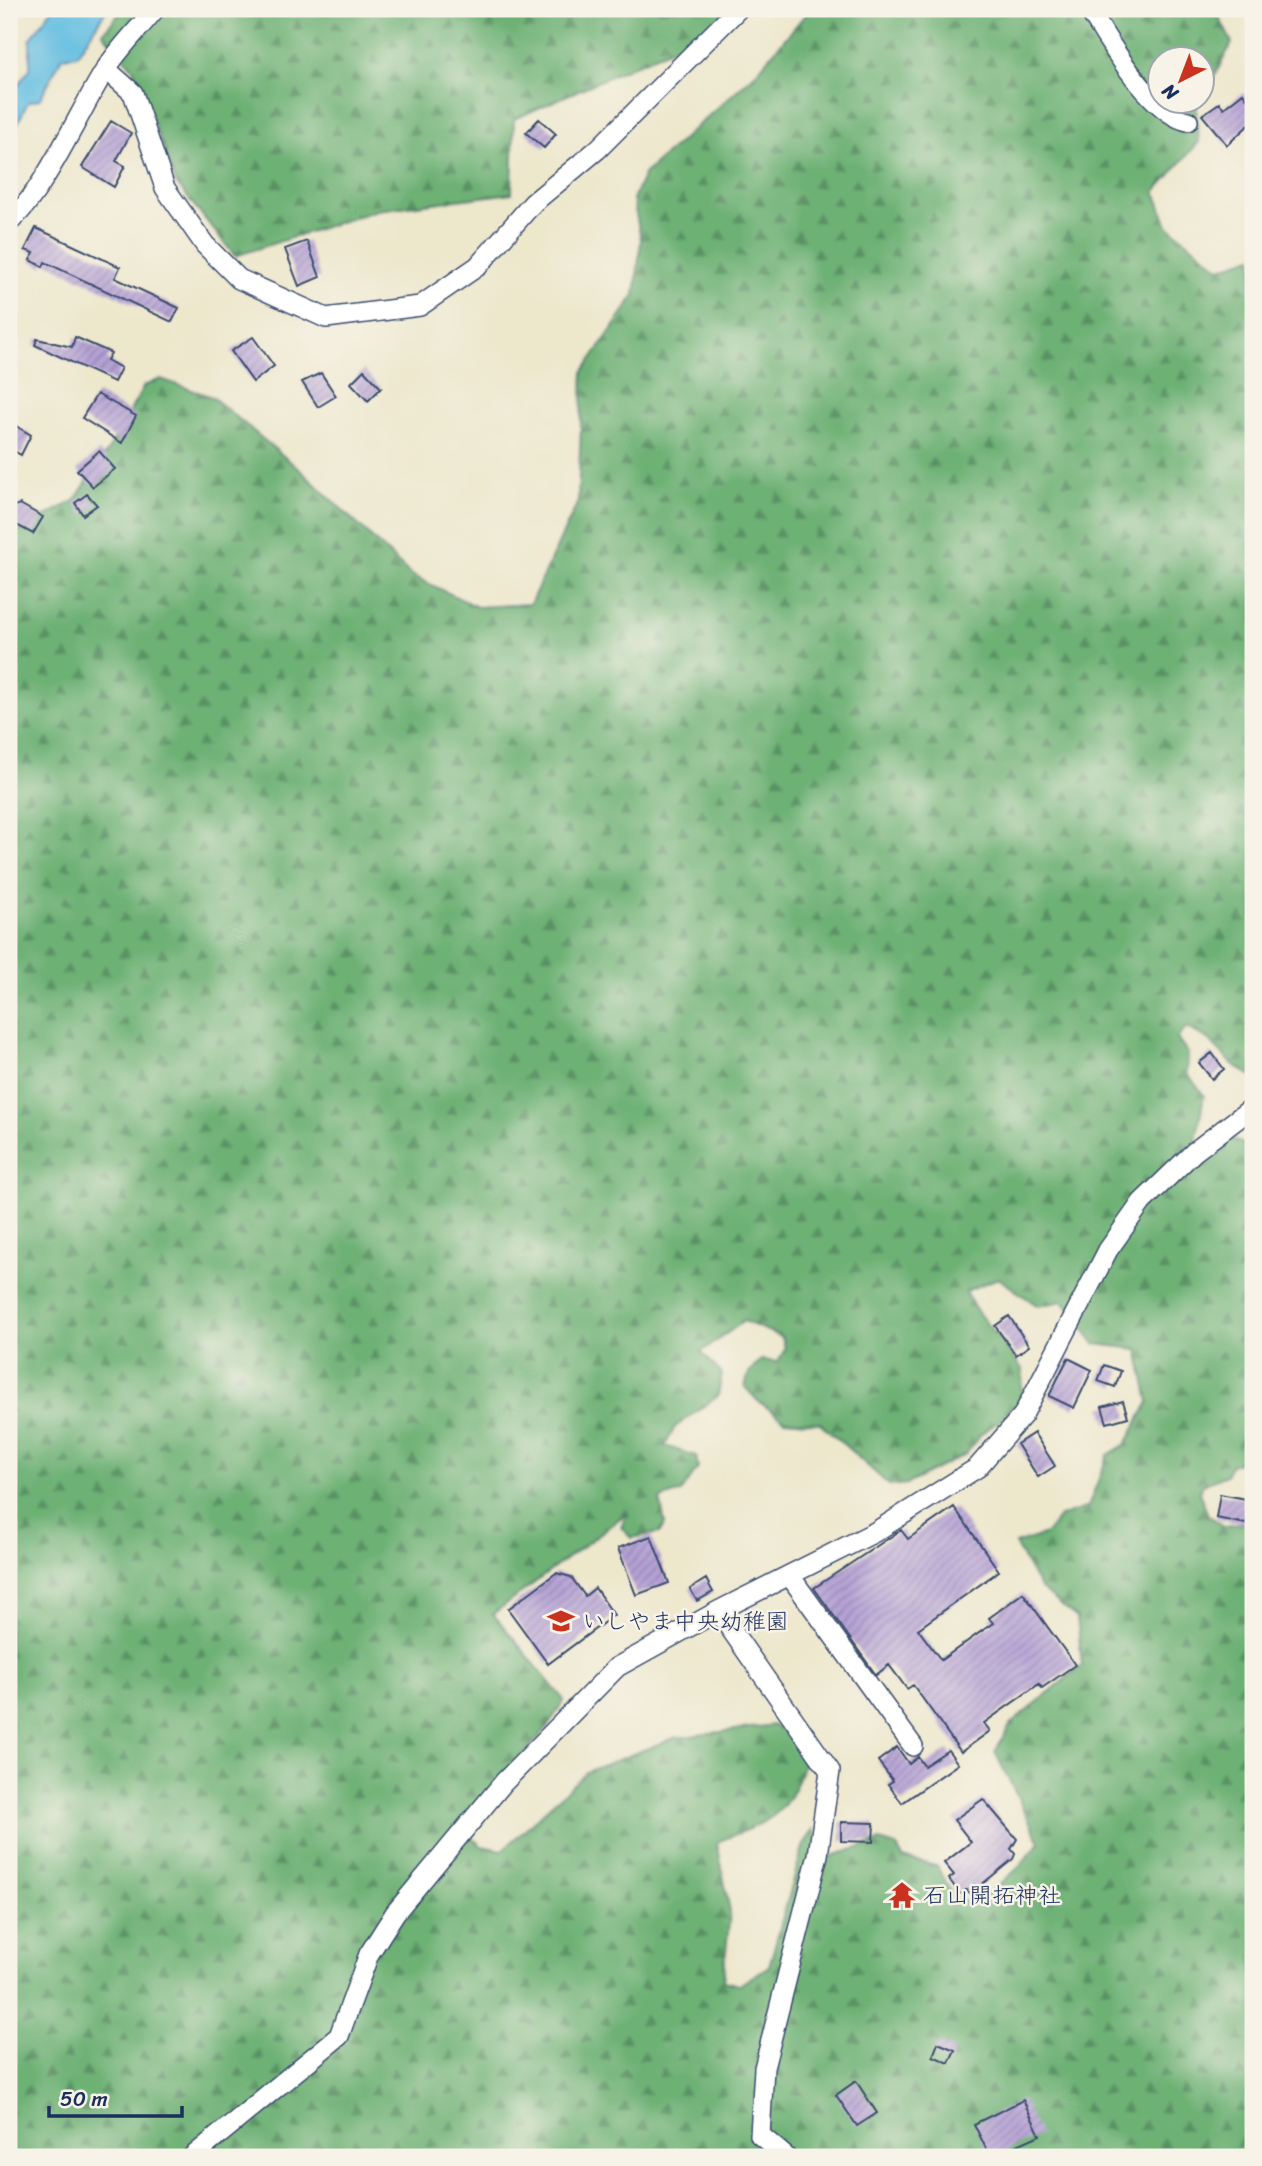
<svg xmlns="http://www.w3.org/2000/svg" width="1262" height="2166" font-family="Sriracha,'Klee One',sans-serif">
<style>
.forest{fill:url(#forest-firs);stroke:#44706a;stroke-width:2;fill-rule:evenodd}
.water{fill:#63bee1;stroke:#3f76a0;stroke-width:2}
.building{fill:url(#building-hatch)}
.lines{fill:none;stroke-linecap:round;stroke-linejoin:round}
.minor-casing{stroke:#3a4b6e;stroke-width:22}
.minor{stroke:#fff;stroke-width:19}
.labels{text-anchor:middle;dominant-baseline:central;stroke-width:5;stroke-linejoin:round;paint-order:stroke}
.poi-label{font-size:23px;fill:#1b2f5e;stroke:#f7f3e8;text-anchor:start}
</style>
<defs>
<pattern id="forest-firs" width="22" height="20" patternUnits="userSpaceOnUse" patternTransform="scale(1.75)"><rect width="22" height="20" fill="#6db175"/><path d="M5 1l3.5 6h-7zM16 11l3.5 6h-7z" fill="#599063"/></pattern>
<pattern id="building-hatch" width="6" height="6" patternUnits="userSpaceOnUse" patternTransform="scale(1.75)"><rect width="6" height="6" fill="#b5a1d5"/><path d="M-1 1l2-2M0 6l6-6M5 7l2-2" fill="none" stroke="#9284b0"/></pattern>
</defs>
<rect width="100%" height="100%" fill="#f7f3e8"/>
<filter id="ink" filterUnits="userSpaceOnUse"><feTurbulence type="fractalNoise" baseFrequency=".0143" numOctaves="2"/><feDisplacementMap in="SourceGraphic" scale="14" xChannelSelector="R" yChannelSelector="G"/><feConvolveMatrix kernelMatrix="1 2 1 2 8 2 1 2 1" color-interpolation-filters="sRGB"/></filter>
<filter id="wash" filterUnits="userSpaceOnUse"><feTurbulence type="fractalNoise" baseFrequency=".00686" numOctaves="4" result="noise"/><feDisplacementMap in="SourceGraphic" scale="28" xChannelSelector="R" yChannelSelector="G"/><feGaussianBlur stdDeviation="1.57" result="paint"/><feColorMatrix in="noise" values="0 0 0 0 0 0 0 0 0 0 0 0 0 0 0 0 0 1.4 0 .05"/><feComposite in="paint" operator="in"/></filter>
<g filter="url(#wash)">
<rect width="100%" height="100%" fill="#ede7cc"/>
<!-- forest -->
<path class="forest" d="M 123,9 L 739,9 L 695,38 L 514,119 L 512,193 L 377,210 L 235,256 L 176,183 L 134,70 L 103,33 Z
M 810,9 L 1215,9 L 1232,43 L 1203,97 L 1202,60 L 1160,60 L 1160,102 L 1200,102 L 1196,108 L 1199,142 L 1155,192 L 1168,226 L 1220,268 L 1253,257 L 1253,1076 C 1222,1064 1217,1038 1186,1028 L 1177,1038 L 1188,1053 L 1187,1074 L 1204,1095 L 1196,1141 L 1174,1163 L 1198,1167 L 1231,1138 L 1253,1149 L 1253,1461 L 1241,1461 L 1231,1465 L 1226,1475 L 1203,1485 L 1199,1492 L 1208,1515 L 1224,1526 L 1253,1522 L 1253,1558 L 1249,1570 L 1253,1575 L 1253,2157 L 9,2157 L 9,536 L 74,501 L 109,449 L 144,386 L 161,379 L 212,397 L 299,469 L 411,575 L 477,607 L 530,604 L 578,502 L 583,372 L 635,295 L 641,239 L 633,199 L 644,174 L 754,75 ZM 998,1278 L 1038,1306 L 1063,1301 L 1095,1344 L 1138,1349 L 1149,1402 L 1126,1444 L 1108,1455 L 1088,1507 L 1059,1517 L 1046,1534 L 1015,1544 L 1040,1588 L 1077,1618 L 1082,1665 L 1011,1724 L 995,1752 L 1040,1842 L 1016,1870 L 974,1905 L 953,1896 L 937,1866 L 903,1858 L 896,1846 L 880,1841 L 826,1858 L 813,1829 L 803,1847 L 769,1966 L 739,1985 L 723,1981 L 730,1912 L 717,1842 C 769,1820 786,1820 804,1763 L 787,1733 L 773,1725 L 674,1738 L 586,1772 L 503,1850 L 481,1846 L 460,1826 L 547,1728 L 564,1700 L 493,1614 L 627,1513 L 621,1527 L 631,1538 L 659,1533 L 665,1524 L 660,1499 L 681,1492 L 698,1468 L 696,1456 L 665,1446 L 675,1427 L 718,1396 L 722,1374 L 701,1352 L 744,1321 L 782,1337 L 785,1349 L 778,1362 L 761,1360 L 749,1373 L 745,1387 L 758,1401 L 785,1420 L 820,1423 L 890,1486 L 907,1484 L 966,1454 L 980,1435 L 1010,1413 L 1021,1399 L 1023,1370 L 973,1306 L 966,1291 Z"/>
<!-- water -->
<path class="water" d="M 52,9 L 107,9 L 77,55 L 62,57 L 40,99 L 28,102 L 9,141 C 9,107 7,96 30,69 L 30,40 Z"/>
<g id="blocks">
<!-- building -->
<path class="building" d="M 1243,93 L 1253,106 L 1253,121 L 1227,145 L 1202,115 L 1219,103 L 1224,108 Z
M 539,119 L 556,134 L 544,148 L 526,133 Z
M 111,121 L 131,133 L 116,161 L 125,166 L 114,187 L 82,167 Z
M 36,228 L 120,267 L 115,278 L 179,308 L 172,322 L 45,262 L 43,267 L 30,260 L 34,253 L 25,250 Z
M 307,241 L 320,277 L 299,286 L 285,249 Z
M 75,337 L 111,353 L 107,360 L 121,368 L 114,382 L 35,345 L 37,339 L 72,347 Z
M 253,337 L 274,366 L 253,382 L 231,351 Z
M 364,370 L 381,388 L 368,401 L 351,383 Z
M 321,373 L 336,396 L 318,407 L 302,382 Z
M 97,394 L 136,416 L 122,443 L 82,418 Z
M 9,422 L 31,435 L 21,455 L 9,448 Z
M 99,451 L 115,469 L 93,487 L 77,470 Z
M 87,494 L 97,505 L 83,515 L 75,503 Z
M 20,504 L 43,517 L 33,534 L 9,521 L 9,508 Z
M 1212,1053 L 1224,1069 L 1212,1079 L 1199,1063 Z
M 1009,1316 L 1029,1346 L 1016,1355 L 995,1326 Z
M 1068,1358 L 1092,1370 L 1074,1408 L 1049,1396 Z
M 1104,1365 L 1121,1371 L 1115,1387 L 1098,1381 Z
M 1123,1401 L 1128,1417 L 1107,1423 L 1102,1407 Z
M 1034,1433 L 1055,1466 L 1038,1477 L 1017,1444 Z
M 1220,1494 L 1251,1500 L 1246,1524 L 1216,1518 Z
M 954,1507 L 999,1571 L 918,1629 L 941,1660 L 993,1623 L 989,1618 L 1023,1593 L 1075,1665 L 1042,1688 L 1039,1684 L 984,1723 L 990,1731 L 961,1752 L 913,1685 L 907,1689 L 889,1665 L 876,1675 L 814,1588 L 901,1530 L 908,1539 Z
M 651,1536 L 669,1583 L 636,1595 L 618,1548 Z
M 556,1573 L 571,1577 L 585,1596 L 595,1588 L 614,1615 L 548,1664 L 508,1609 Z
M 706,1579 L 713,1592 L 697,1601 L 690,1589 Z
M 897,1747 L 909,1764 L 918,1757 L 924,1766 L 948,1750 L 958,1764 L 902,1803 L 888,1784 L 893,1781 L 878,1761 Z
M 983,1799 L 1017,1839 L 1011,1849 L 1015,1854 L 1013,1859 L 970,1894 L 966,1890 L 960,1894 L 949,1879 L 954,1875 L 944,1863 L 971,1842 L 954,1820 Z
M 841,1822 L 874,1823 L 873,1842 L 841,1841 Z
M 938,2043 L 955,2050 L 949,2063 L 933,2056 Z
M 856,2081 L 877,2113 L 857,2126 L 836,2095 Z
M 1023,2100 L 1040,2135 L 990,2157 L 974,2124 Z"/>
</g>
</g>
<g filter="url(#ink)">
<use href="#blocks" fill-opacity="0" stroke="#3a4b6e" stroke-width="2"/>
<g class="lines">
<defs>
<path id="minor" d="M 1089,9 C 1107,40 1152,115 1188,121
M 106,69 L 133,93 L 165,188 L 205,245 L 239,279 L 326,318 L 420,306 L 478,266 L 533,203 L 598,149 L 738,9
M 9,222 C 43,194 79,112 104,72 C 118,49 139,29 155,9
M 790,1576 L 913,1746
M 718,1611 L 830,1771 L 818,1855 L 764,2068 L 760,2135 L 786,2157
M 192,2157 L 339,2036 L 369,1954 L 395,1913 L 504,1782 L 617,1667 L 718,1611 L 875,1532 L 977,1468 L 1023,1415 L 1108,1250 L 1142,1202 L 1194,1152 L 1253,1107"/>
</defs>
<!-- minor casing -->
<use href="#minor" class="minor-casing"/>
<!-- minor -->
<use href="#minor" class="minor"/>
</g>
</g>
<!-- icons -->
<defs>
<symbol id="school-bare" viewBox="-9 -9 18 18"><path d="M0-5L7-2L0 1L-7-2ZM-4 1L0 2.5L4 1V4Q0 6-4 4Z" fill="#c8321e" stroke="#f7f3e8" stroke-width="2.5" paint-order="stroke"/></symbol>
<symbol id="temple-bare" viewBox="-9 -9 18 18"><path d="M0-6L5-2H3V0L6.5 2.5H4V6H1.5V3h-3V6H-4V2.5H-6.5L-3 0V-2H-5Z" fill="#c8321e" stroke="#f7f3e8" stroke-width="2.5" paint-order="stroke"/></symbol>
</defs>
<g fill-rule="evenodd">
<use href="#school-bare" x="542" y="1602" width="38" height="38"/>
<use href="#temple-bare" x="883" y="1876" width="38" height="38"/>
</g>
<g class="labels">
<!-- poi labels -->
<g class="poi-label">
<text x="582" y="1621">いしやま中央幼稚園</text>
<text x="923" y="1895">石山開拓神社</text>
</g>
</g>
<!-- margin -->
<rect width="1262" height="2166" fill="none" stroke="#f7f3e8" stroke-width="35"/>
<!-- north arrow -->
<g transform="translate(1181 80) rotate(222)"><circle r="33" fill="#f7f3e8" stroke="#9fa5b1" stroke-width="2"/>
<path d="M0-5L12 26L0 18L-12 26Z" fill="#c8321e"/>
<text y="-10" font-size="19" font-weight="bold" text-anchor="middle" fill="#1b2f5e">N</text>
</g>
<!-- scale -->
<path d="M49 2106v10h133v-10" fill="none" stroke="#1b2f5e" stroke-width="3.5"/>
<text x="60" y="2106" font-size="21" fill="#1b2f5e" stroke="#f7f3e8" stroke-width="5" paint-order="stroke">50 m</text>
</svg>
